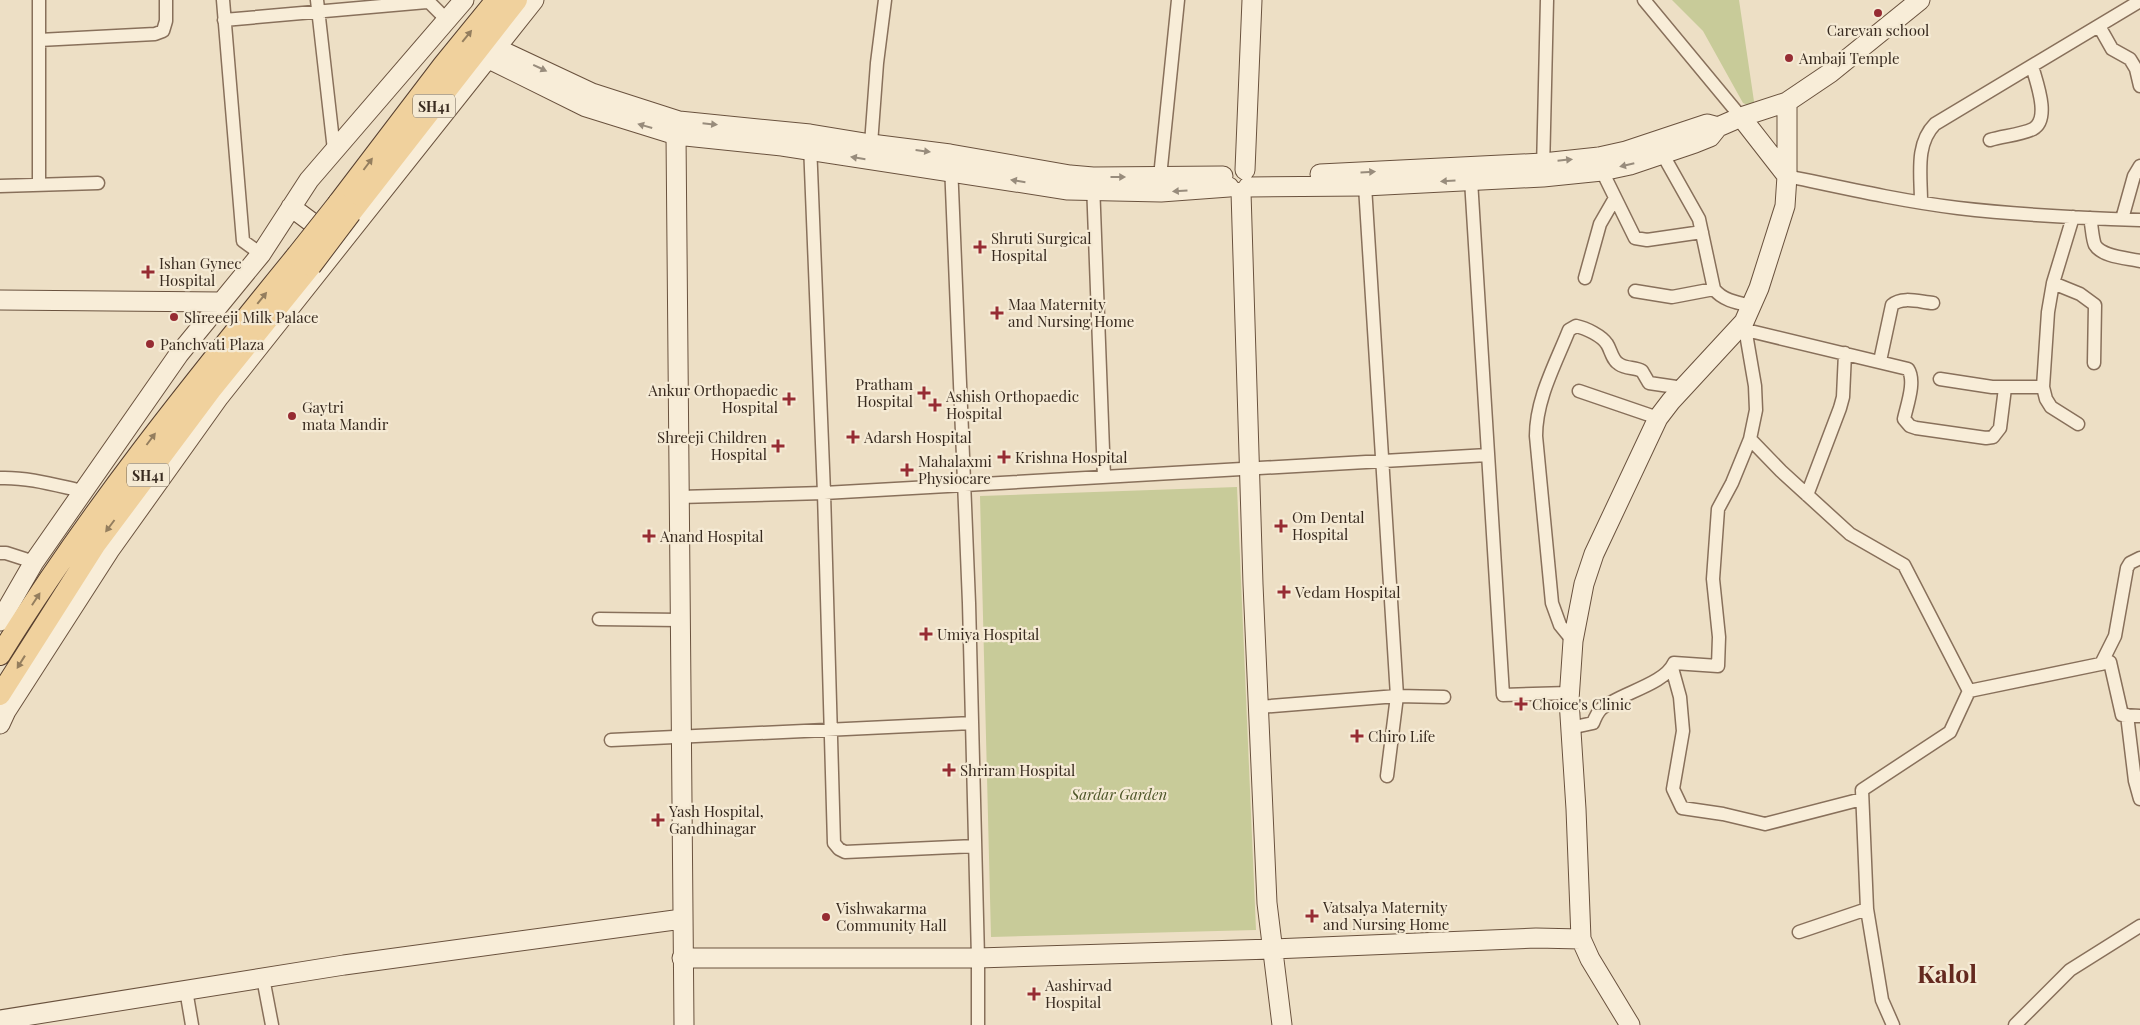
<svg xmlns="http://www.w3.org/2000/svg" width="2140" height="1025" font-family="'Playfair Display',serif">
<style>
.green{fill:#c8cb99}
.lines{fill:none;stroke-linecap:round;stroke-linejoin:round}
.street-casing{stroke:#88705b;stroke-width:15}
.secondary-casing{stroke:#6a523e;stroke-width:21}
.primary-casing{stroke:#563f2f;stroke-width:22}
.street{stroke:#f8edd8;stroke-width:12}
.secondary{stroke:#f8edd8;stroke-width:19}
.primary{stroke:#f0d19d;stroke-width:20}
.primary-bridge-casing{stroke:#563f2f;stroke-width:22;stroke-linecap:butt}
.primary-bridge{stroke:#f0d19d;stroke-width:20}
.oneway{fill:#947e5e}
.oneway2{fill:#988c7c}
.poi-dot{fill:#962c33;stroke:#f5ead4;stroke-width:2}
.labels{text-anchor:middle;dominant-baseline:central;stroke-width:4.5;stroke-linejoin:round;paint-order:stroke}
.shield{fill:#f5ead4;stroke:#716455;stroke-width:1}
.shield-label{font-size:14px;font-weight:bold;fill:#382a1f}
.poi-label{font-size:15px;fill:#382a1f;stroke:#f5ead4;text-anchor:start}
.park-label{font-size:15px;font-style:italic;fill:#4b5426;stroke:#f5ead4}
.town-label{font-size:25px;font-weight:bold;fill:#64291f;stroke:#f5ead4}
</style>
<rect width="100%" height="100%" fill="#eddfc5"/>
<!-- green -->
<path class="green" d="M 1672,0 L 1739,0 L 1755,108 L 1743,103 L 1703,31 Z
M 1237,487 L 1256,930 L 991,937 L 980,496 Z"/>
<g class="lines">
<defs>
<path id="street" d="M 39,0 L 39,185
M 223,0 L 243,241 L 261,254
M 317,0 L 334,150
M 427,0 L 447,20
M 1644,0 L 1741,117
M 224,20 L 427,2
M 2099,26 L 2112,49 L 2130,59 L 2136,69 L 2140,86
M 39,40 L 155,34 L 163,31 L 166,21 L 166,0
M 1990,140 C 2003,136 2020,135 2033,129 C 2051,119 2036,81 2032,66
M 810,144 L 824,493 L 834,843 L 839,849 L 845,852 L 975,846
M 871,144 L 877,63 L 885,0
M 1663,155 L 1699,219 L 1714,289 C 1723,301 1739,303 1753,306
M 951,164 L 969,603 L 978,958 L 978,1025
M 1543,170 L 1547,0
M 1602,171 L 1635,238 L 1647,240 L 1702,232
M 1787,176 C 1844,188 1901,201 1958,208 C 2018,215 2080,218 2140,220
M 1160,177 L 1178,0
M 1471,180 L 1503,695 L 1569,693
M 1093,183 L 1104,477
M 0,186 L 98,183
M 1365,186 L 1397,696 L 1387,776
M 1921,202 C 1921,175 1915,144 1935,124 L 2140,1
M 2073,217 L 2053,283 L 2048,312 L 2043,387 L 2046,399 L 2051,407 L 2078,424
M 2090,218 C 2092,226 2092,238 2095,245 C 2102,257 2128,258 2140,261
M 2122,219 L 2134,176 L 2140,166
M 1585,278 L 1600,224 L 1615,198
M 2053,283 L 2080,294 L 2095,305 L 2094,363
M 1635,291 L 1672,297 L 1714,289
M 1746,330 L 1908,369 C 1916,381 1907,405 1904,419 L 1910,426 L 1916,428 L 1986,438 L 1993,437 L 2000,428 L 2005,388
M 1880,361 L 1892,305 C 1902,296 1920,302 1933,303
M 1940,379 L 1992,387 L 2043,387
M 1579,391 L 1658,418
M 1750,439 L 1781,471 L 1850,534 L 1904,565 L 1969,691 L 1950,732 L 1862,790 L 1867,909 L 1799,932
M 0,478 C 28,477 55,485 82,491
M 1807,495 L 1840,408 L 1843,397 L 1845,353
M 679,497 L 824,493 L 1488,455
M 0,553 L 6,553 L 34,562
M 599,619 L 680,620
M 1573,641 L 1560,625 L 1552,603 L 1536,436 C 1536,399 1555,365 1569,330 L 1576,326 C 1586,328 1602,336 1607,344 C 1611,350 1612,360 1619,364 C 1626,369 1635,367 1642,371 L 1649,383 L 1683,388
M 2101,664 L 2115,636 L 2127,568 L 2130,563 L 2140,558
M 1672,668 L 1680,697 L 1683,731 L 1673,789 L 1682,808 L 1723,814 L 1765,824 L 1862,799
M 1969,691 L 2110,662 L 2122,715 L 2140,716
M 1259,707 L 1397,696 L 1444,697
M 2127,715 L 2135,781 L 2140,799
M 1570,728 L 1593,723 C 1595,718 1598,712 1601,709 C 1620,693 1664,685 1674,663 L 1718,666 L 1719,637 L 1713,579 L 1718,509 L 1732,483 L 1750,439 L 1756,410 L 1755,386 L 1744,322
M 611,740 L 972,723
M 1867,909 L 1882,1000 L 1893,1025
M 263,978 L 272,1025
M 186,990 L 192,1025
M 2015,1025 L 2070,970 L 2140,926"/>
<path id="secondary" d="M 496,48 L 592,93 L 679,121 L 810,134 L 871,144 L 950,154 L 1070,175 L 1093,177 L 1223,176
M 487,58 L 586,107 L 676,135 L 782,146 L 1068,190 L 1161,192 L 1229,187
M 1741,117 L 1787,176
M 679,121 L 676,135 L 684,1025
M 1245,170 L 1252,0
M 1320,174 L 1543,163 L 1599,157 L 1626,151 L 1707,124 L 1718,127
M 1248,187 L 1365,186 L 1543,177 L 1602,171 L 1630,165 L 1695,143 L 1710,137 L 1718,127 L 1741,117 L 1787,102 L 1830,73 L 1920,0
M 1241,192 L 1253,584 L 1267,903 L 1282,1025
M 291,207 L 330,236
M 0,300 L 221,302
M 0,621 L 34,562 L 179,354 L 261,254 L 309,180 L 464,0
M 0,724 L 6,711 L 109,551 L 219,397 L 534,0
M 1581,939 L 1576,809 L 1569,700 L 1573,641 L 1584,584 L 1594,554 L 1658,418 L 1671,401 L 1744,322 L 1759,288 L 1785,206 L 1787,176 L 1787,102
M 682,958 L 978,958 L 1273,949 L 1536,938 L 1581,939 L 1590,959 L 1630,1025
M 0,1020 L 344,965 L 682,919"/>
<path id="primary" d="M 338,203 L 443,65 L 496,0
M 351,213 L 517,0
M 0,655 C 87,514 191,385 296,256
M 0,695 L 96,544 L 211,390 L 311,266"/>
</defs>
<!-- street casing -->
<use href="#street" class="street-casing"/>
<!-- secondary casing -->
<use href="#secondary" class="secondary-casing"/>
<!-- primary casing -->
<use href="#primary" class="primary-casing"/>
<!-- street -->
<use href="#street" class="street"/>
<!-- secondary -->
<use href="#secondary" class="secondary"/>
<!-- primary -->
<use href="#primary" class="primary"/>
<defs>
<path id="primary-bridge" d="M 296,256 L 338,203
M 311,266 L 351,213"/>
</defs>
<!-- primary-bridge casing -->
<use href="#primary-bridge" class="primary-bridge-casing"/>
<!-- primary-bridge -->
<use href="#primary-bridge" class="primary-bridge"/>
</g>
<!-- one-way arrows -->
<defs><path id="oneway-solid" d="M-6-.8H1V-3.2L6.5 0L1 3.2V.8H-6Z" transform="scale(1.25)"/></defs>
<g class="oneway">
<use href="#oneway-solid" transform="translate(467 36) rotate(-51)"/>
<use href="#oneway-solid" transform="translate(368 164) rotate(-53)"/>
<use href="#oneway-solid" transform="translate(262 298) rotate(-51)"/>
<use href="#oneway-solid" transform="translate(151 439) rotate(-53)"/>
<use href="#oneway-solid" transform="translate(110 526) rotate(127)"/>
<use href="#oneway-solid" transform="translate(36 599) rotate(-57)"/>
<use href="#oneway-solid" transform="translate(21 662) rotate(122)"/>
</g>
<g class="oneway2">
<use href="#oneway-solid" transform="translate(540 68) rotate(25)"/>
<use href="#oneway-solid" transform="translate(710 124) rotate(6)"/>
<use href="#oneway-solid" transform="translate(645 126) rotate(-164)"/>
<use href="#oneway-solid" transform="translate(923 151) rotate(7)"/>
<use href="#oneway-solid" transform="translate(858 158) rotate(-171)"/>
<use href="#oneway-solid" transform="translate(1565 160) rotate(-6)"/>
<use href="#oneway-solid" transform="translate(1627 165) rotate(167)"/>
<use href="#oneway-solid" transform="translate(1368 172) rotate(-3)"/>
<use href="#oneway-solid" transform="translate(1118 177)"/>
<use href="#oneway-solid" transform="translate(1018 181) rotate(-171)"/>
<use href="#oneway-solid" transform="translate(1448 181) rotate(177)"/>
<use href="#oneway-solid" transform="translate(1180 191) rotate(176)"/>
</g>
<!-- markers -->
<g class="poi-dot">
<circle cx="1878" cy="13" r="5"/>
<circle cx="1789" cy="58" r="5"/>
<path d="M977.5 239.5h5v5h5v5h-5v5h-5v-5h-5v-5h5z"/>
<path d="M145.5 264.5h5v5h5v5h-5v5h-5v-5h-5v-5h5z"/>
<path d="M994.5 305.5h5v5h5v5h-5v5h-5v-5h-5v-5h5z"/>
<circle cx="174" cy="317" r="5"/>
<circle cx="150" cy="344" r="5"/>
<path d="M921.5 385.5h5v5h5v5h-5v5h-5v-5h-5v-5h5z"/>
<path d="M786.5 391.5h5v5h5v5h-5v5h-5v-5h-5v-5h5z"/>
<path d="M932.5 397.5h5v5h5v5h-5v5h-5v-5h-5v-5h5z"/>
<circle cx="292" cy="416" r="5"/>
<path d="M850.5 429.5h5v5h5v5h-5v5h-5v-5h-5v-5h5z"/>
<path d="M775.5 438.5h5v5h5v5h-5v5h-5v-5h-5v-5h5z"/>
<path d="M1001.5 449.5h5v5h5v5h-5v5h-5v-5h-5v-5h5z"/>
<path d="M904.5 462.5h5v5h5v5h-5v5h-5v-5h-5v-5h5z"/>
<path d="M1278.5 518.5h5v5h5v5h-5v5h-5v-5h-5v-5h5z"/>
<path d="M646.5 528.5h5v5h5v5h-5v5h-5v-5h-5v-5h5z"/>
<path d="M1281.5 584.5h5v5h5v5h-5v5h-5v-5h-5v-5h5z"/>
<path d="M923.5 626.5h5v5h5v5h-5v5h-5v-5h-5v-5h5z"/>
<path d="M1518.5 696.5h5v5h5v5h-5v5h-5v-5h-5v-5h5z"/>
<path d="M1354.5 728.5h5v5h5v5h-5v5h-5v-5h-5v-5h5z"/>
<path d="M946.5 762.5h5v5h5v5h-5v5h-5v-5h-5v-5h5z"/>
<path d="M655.5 812.5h5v5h5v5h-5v5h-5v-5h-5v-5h5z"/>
<path d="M1309.5 908.5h5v5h5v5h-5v5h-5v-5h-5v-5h5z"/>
<circle cx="826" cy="917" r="5"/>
<path d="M1031.5 986.5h5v5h5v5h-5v5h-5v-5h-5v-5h5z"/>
</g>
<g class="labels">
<!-- shield labels -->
<g class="shield">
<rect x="413" y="94.5" width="42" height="23" rx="4"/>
<rect x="127" y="463.5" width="42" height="23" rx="4"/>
</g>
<g class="shield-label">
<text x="434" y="106">SH41</text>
<text x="148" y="475">SH41</text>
</g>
<!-- poi labels -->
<g class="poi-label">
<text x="1878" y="30" text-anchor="middle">Carevan school</text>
<text x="1799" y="58">Ambaji Temple</text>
<text x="991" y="238">Shruti Surgical<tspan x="991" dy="17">Hospital</tspan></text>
<text x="159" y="263">Ishan Gynec<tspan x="159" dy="17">Hospital</tspan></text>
<text x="1008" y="304">Maa Maternity<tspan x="1008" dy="17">and Nursing Home</tspan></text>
<text x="184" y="317">Shreeeji Milk Palace</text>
<text x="160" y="344">Panchvati Plaza</text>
<text x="913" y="384" text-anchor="end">Pratham<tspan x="913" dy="17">Hospital</tspan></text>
<text x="778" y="390" text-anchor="end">Ankur Orthopaedic<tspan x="778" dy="17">Hospital</tspan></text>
<text x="946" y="396">Ashish Orthopaedic<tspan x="946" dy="17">Hospital</tspan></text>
<text x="302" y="407">Gaytri<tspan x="302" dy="17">mata Mandir</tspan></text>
<text x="767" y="437" text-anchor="end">Shreeji Children<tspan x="767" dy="17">Hospital</tspan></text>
<text x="864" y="437">Adarsh Hospital</text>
<text x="1015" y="457">Krishna Hospital</text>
<text x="918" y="461">Mahalaxmi<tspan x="918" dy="17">Physiocare</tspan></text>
<text x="1292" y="517">Om Dental<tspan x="1292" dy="17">Hospital</tspan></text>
<text x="660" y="536">Anand Hospital</text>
<text x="1295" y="592">Vedam Hospital</text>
<text x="937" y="634">Umiya Hospital</text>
<text x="1532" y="704">Choice's Clinic</text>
<text x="1368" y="736">Chiro Life</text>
<text x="960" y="770">Shriram Hospital</text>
<text x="669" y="811">Yash Hospital,<tspan x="669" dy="17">Gandhinagar</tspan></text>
<text x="1323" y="907">Vatsalya Maternity<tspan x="1323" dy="17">and Nursing Home</tspan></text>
<text x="836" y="908">Vishwakarma<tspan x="836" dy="17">Community Hall</tspan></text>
<text x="1045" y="985">Aashirvad<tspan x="1045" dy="17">Hospital</tspan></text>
</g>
<!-- park labels -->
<g class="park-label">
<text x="1119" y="794">Sardar Garden</text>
</g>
<!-- town labels -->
<g class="town-label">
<text x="1947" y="972">Kalol</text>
</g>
</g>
</svg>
